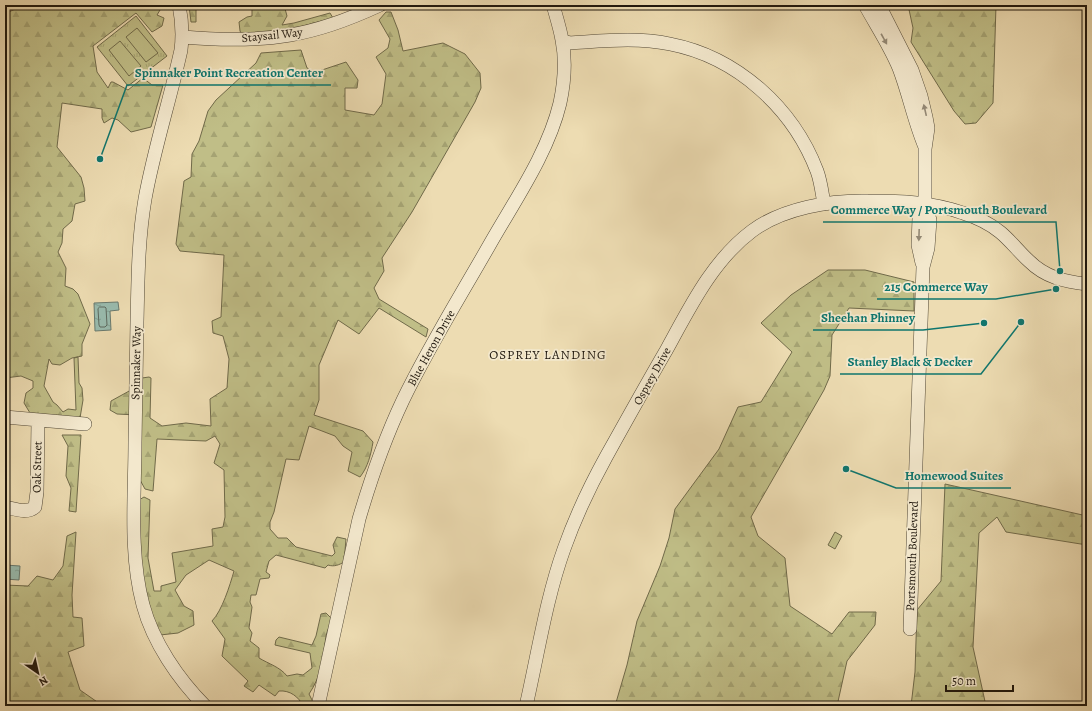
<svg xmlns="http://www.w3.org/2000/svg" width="1092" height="711" font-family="Alegreya,serif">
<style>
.grass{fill:url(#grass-tufts);stroke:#706a4a}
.forest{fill:url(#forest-firs);stroke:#706a4a}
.garden{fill:#c0be87;stroke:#706a4a}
.water{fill:url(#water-ripples);stroke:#68796e}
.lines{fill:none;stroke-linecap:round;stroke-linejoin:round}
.shore{stroke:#5c695e;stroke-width:1}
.minor-casing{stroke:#524836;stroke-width:14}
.minor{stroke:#f3e8cd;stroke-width:13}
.oneway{fill:#948a77}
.labels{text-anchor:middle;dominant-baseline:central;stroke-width:3.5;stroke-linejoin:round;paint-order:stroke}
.street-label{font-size:12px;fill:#1f170d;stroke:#f3e8cd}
.neighbourhood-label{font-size:13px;letter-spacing:1px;fill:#1f170d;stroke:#f3e8cd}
.leader{fill:none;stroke:#0f766e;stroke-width:1.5}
.callout-dot{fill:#0f766e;stroke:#f3e8cd;stroke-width:1.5}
.callout-label{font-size:13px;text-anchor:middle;font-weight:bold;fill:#0f766e;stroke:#f3e8cd;stroke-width:3.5;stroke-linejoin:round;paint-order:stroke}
</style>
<defs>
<pattern id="grass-tufts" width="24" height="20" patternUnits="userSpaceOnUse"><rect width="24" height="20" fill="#c0be87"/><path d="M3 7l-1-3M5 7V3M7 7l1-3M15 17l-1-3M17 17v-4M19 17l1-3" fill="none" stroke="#a5a373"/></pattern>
<pattern id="forest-firs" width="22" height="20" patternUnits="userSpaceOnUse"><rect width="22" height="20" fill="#c0be87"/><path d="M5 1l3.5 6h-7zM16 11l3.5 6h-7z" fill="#a5a373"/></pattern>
<pattern id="water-ripples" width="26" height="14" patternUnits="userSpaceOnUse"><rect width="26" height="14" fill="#99bbae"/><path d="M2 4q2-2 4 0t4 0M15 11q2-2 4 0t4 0" fill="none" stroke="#83a094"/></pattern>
</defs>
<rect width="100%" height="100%" fill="#eddcb2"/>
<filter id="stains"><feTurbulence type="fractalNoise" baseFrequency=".005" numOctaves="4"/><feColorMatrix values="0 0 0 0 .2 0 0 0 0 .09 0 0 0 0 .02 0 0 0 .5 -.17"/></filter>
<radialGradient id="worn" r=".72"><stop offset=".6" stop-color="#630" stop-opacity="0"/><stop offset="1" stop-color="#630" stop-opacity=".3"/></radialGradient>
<!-- grass -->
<path class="grass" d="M 136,16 L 167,56 L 128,86 L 97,47 Z"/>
<!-- forest -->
<path class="forest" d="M 23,5 L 163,5 L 157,15 L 164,18 L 162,26 L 152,32 L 136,13 L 93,46 L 97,72 L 108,88 L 111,82 L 113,82 L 128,90 L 143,78 L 152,85 L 163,85 L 151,127 L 131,132 L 118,120 L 112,118 L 104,123 L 102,118 L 102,109 L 62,103 L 57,147 L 81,177 L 84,188 L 85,201 L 75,204 L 72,221 L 63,229 L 62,243 L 58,252 L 66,268 L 65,286 L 73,289 L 78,294 L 90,324 L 82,344 L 82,356 L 72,358 L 60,365 L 52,364 L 49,359 L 44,386 L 53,402 L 57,405 L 63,412 L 68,409 L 76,410 L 74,358 L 78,357 L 79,383 L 82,388 L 83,400 L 80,418 L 30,413 L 24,403 L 26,393 L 33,388 L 33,381 L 21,376 L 5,378 L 5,14 Z
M 189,5 L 196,5 L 196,22 L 191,22 Z
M 252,5 L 284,5 L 287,16 L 282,25 L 294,23 L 330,13 L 333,18 L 285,31 L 242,35 L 240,31 L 239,22 L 247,17 L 252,16 Z
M 908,5 L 996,5 L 993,103 L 976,123 L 965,124 L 954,111 L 911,42 L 913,28 Z
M 386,12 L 391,12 L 398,30 L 403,51 L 443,43 L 465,54 L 480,73 L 481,88 L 475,102 L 412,212 L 382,258 L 384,271 L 374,288 L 379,299 L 428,329 L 426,337 L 379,308 L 359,334 L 338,320 L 319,365 L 319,400 L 314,415 L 363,431 L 373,442 C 371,454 368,467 360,477 L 348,471 L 352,452 L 343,446 L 335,436 L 309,426 L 299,460 L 286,459 L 274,512 L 270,522 L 270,529 L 278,538 L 287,538 L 296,547 L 332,556 L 335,553 L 333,545 L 337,537 L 346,539 L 344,562 C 339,565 334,567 328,565 L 325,568 L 276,555 L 269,561 L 266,572 L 270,575 L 269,578 L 260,579 L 256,595 L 251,595 L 250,602 L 252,607 L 249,628 L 252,633 L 250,641 L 259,648 L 259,658 C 269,664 280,667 287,676 L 297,674 L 303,675 L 312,668 L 310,653 L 275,645 L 276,640 L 279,637 L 312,645 L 316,636 L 321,614 L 326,613 L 331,618 C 331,625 327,630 326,636 C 323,658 322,675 309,694 L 313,702 L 312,706 L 303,706 C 299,697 290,690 279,691 L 275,696 L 259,685 L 253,692 L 244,686 L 248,681 L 222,656 L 225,639 L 212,621 C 222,611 230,585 234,571 L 209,560 L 186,575 L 175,590 L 184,606 L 193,611 L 194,625 L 178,633 L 160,635 L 142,589 L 139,500 L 144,497 L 150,500 L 148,558 L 154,591 L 161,591 L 161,586 L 176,582 L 172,553 L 213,546 L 212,529 L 223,527 L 225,517 L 224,470 L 214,463 L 220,444 L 215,436 L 206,441 L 157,439 L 153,491 L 145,489 L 139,478 L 137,415 L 117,414 L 110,410 L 111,401 L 131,390 L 142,378 L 149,377 L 151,378 L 150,418 L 162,426 L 186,423 L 211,426 L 210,399 L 227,388 L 229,359 L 223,336 L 213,333 L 212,321 L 221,317 L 224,255 L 180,251 L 176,244 L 184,181 L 191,177 L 192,154 L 199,141 L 208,111 L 216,100 L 256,63 L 261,53 L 301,50 L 307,68 L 316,72 L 346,62 L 358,80 L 357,88 L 345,88 L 345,110 L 374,115 L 382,104 L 386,74 L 376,57 L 388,48 L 390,39 L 379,20 Z
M 828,270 L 865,270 L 914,282 L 914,311 L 849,308 L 832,335 L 830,376 L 824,390 L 751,517 L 758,536 L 785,558 L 790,606 L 832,634 L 849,612 L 876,612 L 875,625 L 847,661 L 837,706 L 615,706 L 627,665 L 637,621 L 660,566 L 669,538 L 675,509 L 719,449 L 738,407 L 761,402 L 792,352 L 761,323 L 791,295 Z
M 62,435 L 81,435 L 76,512 L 69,511 L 71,488 L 66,476 L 68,446 Z
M 945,484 L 1087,516 L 1087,545 L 1006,532 L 997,517 L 979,533 L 973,647 L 986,706 L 911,706 L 915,672 L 917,610 L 941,581 Z
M 76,532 L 72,595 L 73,617 L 82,618 L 84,646 L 68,652 L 80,690 L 103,706 L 5,706 L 5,585 L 28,586 L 37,576 L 53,580 L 63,566 L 67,536 Z"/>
<!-- garden -->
<path class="garden" d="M 137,28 L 158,53 L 146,62 L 126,37 Z
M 120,41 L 141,66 L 129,76 L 109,50 Z
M 835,532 L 842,536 L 835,549 L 828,545 Z"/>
<!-- water -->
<path class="water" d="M 118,302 L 119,310 L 110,311 L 111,330 L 95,331 L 94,303 Z
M 5,565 L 20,566 L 19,580 L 5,579 Z"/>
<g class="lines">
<!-- shore -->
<path class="shore" d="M 100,307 L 105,307 L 106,308 L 107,325 L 105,327 L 100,327 L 99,325 L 98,309 Z"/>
<defs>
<path id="minor" d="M 179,5 C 182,20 183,34 181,50 C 170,100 154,149 145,199 C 138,240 138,281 137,322 C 136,362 136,402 135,442 C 135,495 129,553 143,605 C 153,642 178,679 205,706
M 865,5 C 876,25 890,46 899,68 C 909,94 914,121 925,147
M 879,5 L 912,70 L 921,96 L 926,117 L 928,128 L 925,149 L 925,203 L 930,220 L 928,248 L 923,267 L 910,629
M 183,37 C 218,40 255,41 290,35 C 321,30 352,18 380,5
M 563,41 L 570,43 C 603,41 637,37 670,44 C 737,57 793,108 817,171 C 821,182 822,193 824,204
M 922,263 L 918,245 L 919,218 L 925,203
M 5,417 L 85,424
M 5,507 C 15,509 27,514 35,507 L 37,492 L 38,421
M 318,706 L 359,519 C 371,478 385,438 403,400 C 429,346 461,295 490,244 C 515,200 548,153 560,103 C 564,84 566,60 562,40 C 560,28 556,16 553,5
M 526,706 C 538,654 546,599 564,549 C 575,518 590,486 606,457 C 626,421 646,385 667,349 C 690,307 713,260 752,231 C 783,208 831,200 868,201 C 901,201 932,202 963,213 C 976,217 989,223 1000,232 C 1010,240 1019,252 1029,261 C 1045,277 1065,282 1087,284"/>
</defs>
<!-- minor casing -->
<use href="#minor" class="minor-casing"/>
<!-- minor -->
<use href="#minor" class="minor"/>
</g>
<!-- one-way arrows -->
<defs><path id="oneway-solid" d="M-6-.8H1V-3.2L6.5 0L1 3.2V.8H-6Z"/></defs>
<g class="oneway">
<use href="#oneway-solid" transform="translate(884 39) rotate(61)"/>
<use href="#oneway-solid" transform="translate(925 110) rotate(-103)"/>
<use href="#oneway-solid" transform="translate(919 235) rotate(92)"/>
</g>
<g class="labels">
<!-- street labels -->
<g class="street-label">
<text transform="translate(272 35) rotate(-6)">Staysail Way</text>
<text transform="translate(431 348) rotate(-61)">Blue Heron Drive</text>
<text transform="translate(136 363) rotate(-89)">Spinnaker Way</text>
<text transform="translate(652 376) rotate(-61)">Osprey Drive</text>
<text transform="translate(37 467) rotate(-89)">Oak Street</text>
<text transform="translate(912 556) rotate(-88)">Portsmouth Boulevard</text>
</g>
<!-- neighbourhood labels -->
<g class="neighbourhood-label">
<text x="548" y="354">OSPREY LANDING</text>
</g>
</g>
<!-- callouts -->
<path class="leader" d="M100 159L127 85H331M1060 271L1056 222H823M1056 289L996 299H877M984 323L923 330H813M1021 322L981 374H840M846 469L896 488H1011"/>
<g class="callout-dot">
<circle cx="100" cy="159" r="4"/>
<circle cx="1060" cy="271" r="4"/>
<circle cx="1056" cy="289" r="4"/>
<circle cx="984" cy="323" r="4"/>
<circle cx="1021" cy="322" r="4"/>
<circle cx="846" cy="469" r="4"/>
</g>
<g class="callout-label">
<text x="229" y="77">Spinnaker Point Recreation Center</text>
<text x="939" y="214">Commerce Way / Portsmouth Boulevard</text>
<text x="936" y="291">215 Commerce Way</text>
<text x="868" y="322">Sheehan Phinney</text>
<text x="910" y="366">Stanley Black &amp; Decker</text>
<text x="954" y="480">Homewood Suites</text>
</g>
<!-- margin -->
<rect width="1092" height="711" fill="none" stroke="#eddcb2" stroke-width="20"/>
<rect x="6" y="6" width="1080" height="699" fill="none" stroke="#1f170d" stroke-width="2"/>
<rect x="10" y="10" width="1072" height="691" fill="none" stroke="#1f170d"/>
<!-- north arrow -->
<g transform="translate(38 673) rotate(146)" stroke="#f3e8cd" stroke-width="3" paint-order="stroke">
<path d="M0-3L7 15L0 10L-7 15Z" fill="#1f170d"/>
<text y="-6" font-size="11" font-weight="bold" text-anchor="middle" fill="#1f170d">N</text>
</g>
<!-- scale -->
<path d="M946 685v6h67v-6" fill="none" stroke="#1f170d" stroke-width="2"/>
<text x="952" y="685" font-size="12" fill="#1f170d" stroke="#f3e8cd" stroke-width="3" paint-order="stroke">50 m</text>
<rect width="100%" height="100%" filter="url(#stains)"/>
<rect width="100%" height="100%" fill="url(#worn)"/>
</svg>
